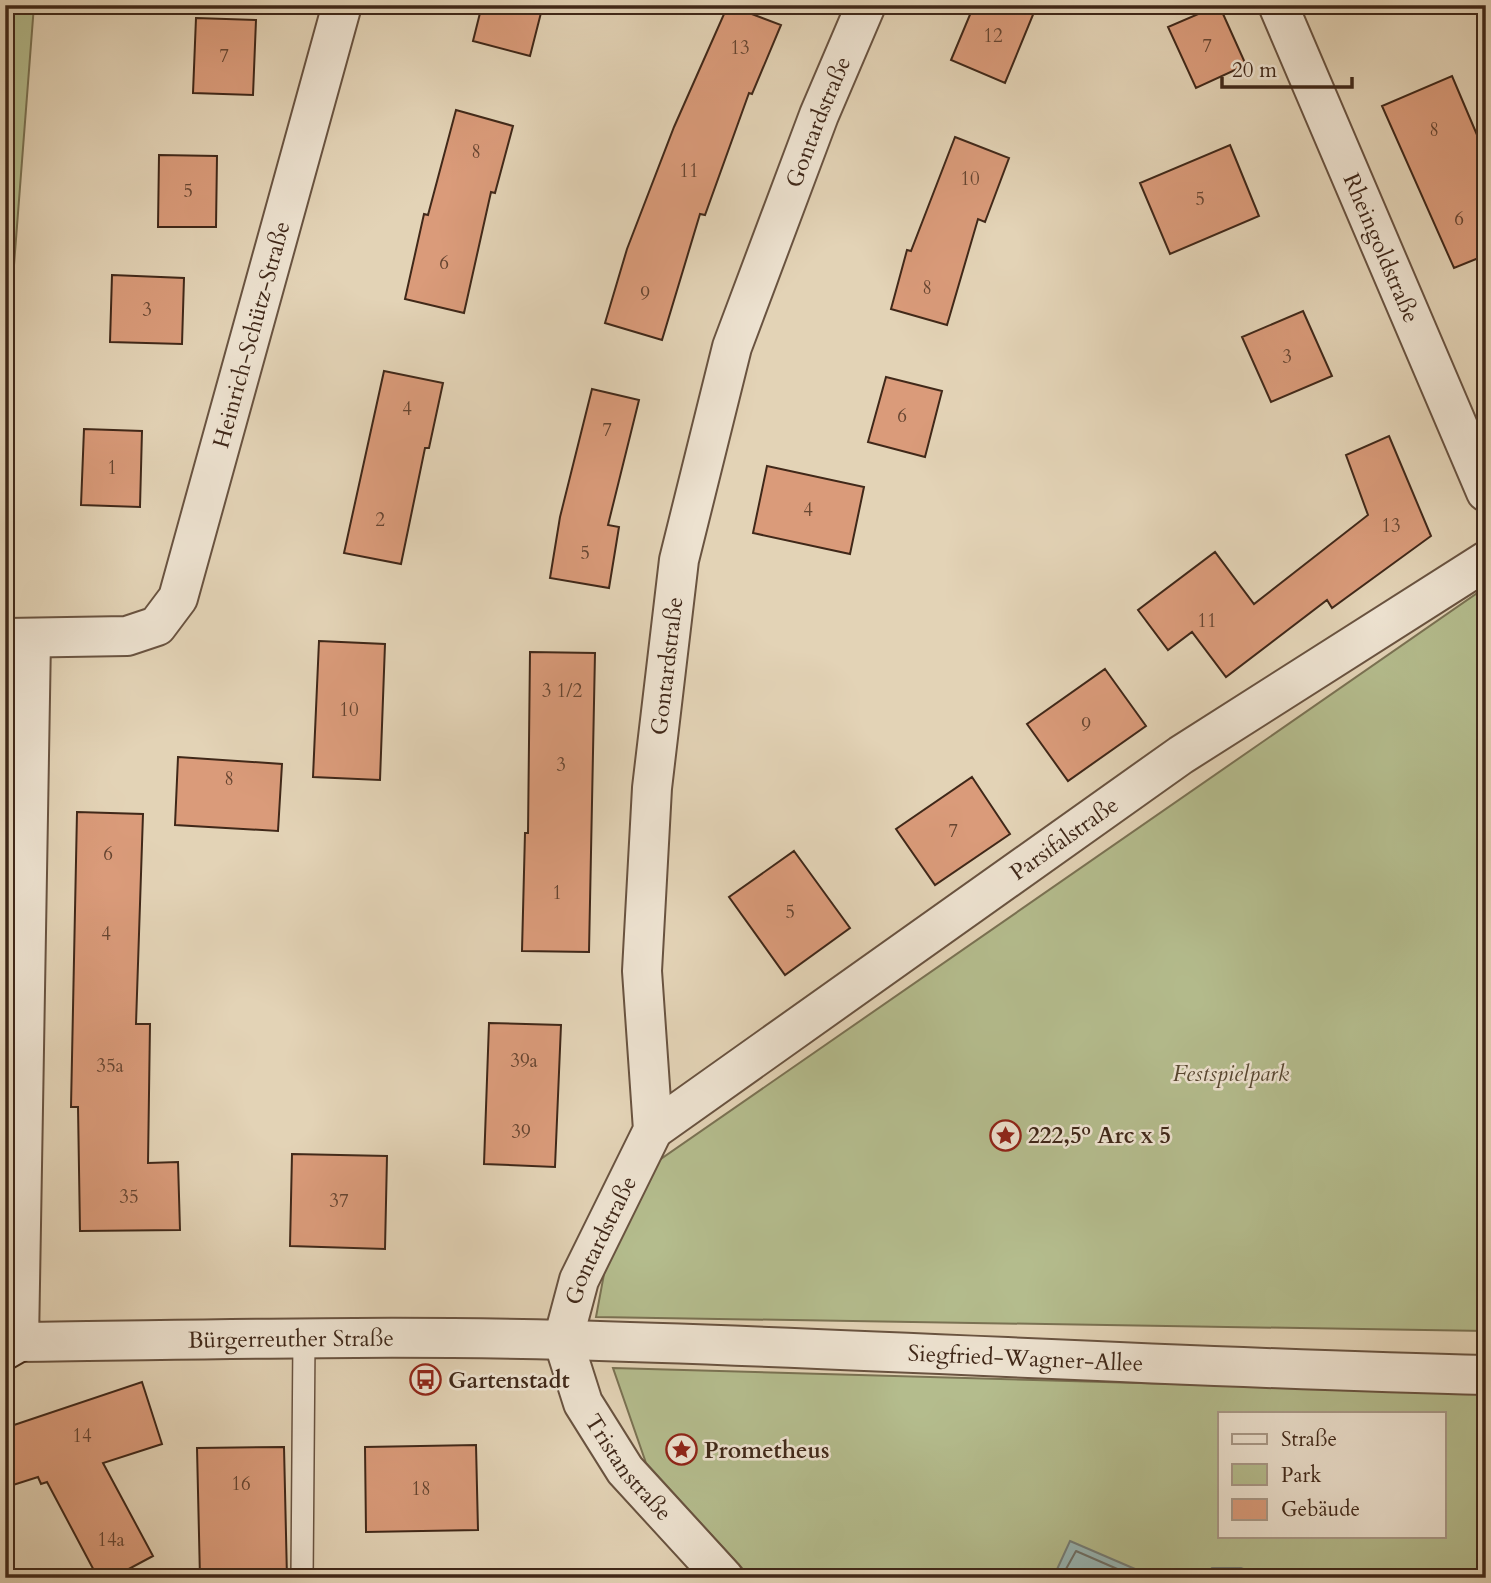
<svg xmlns="http://www.w3.org/2000/svg" width="1491" height="1583" font-family="Cardo,serif">
<style>
.green{fill:#b4bc8d;stroke:#7a7253;stroke-width:2;fill-rule:evenodd}
.water{fill:#97b6b5;stroke:#747d77;stroke-width:2}
.lines{fill:none;stroke-linecap:round;stroke-linejoin:round}
.shore{stroke:#6c6f67;stroke-width:2}
.building{fill:#da9b7a;stroke:#402819;stroke-width:2}
.service-casing{stroke:#695340;stroke-width:24}
.minor-casing{stroke:#695340;stroke-width:42}
.secondary-casing{stroke:#402819;stroke-width:42}
.service{stroke:#ede2d0;stroke-width:21}
.minor{stroke:#ede2d0;stroke-width:38}
.secondary{stroke:#ede2d0;stroke-width:38}
.labels{text-anchor:middle;dominant-baseline:central;stroke-width:5;stroke-linejoin:round;paint-order:stroke}
.number-label{font-size:19px;fill:#664531}
.street-label{font-size:23px;fill:#402819;stroke:#ede2d0}
.park-label{font-size:23px;font-style:italic;fill:#574630;stroke:#ede2d0}
.poi-label{font-size:23px;font-weight:bold;fill:#402819;stroke:#ede2d0;text-anchor:start}
</style>
<rect width="100%" height="100%" fill="#e3d3b6"/>
<filter id="stains"><feTurbulence type="fractalNoise" baseFrequency=".00286" numOctaves="4"/><feColorMatrix values="0 0 0 0 .2 0 0 0 0 .09 0 0 0 0 .02 0 0 0 .5 -.17"/></filter>
<radialGradient id="worn" r=".72"><stop offset=".6" stop-color="#630" stop-opacity="0"/><stop offset="1" stop-color="#630" stop-opacity=".3"/></radialGradient>
<!-- green -->
<path class="green" d="M 5,5 L 34,5 L 5,382 Z
M 1486,587 L 1486,1331 L 596,1317 L 612,1231 L 645,1170 Z
M 613,1368 L 1486,1393 L 1486,1578 L 751,1578 L 646,1463 ZM 1220,1413 L 1444,1413 L 1444,1536 L 1220,1536 Z"/>
<!-- water -->
<path class="water" d="M 1070,1541 L 1156,1578 L 1053,1578 Z
M 1212,1568 L 1241,1568 L 1266,1578 L 1204,1578 Z"/>
<g class="lines">
<!-- shore -->
<path class="shore" d="M 1061,1578 L 1076,1551 L 1138,1578"/>
</g>
<!-- building -->
<path class="building" d="M 482,5 L 543,5 L 530,56 L 473,41 Z
M 728,5 L 781,25 L 752,94 L 749,93 L 705,215 L 700,214 L 662,340 L 605,323 L 627,249 L 674,127 Z
M 974,5 L 1037,5 L 1005,83 L 951,60 Z
M 1219,5 L 1246,65 L 1196,88 L 1168,27 Z
M 196,18 L 256,20 L 253,95 L 193,93 Z
M 1452,76 L 1486,156 L 1486,255 L 1454,268 L 1382,106 Z
M 456,110 L 513,126 L 495,193 L 491,192 L 464,313 L 405,299 L 424,214 L 428,215 Z
M 955,137 L 1009,158 L 985,222 L 978,219 L 947,325 L 891,309 L 907,250 L 911,251 Z
M 1230,145 L 1259,216 L 1170,254 L 1140,183 Z
M 159,155 L 217,156 L 216,227 L 158,227 Z
M 112,275 L 184,278 L 182,344 L 110,342 Z
M 1303,311 L 1332,376 L 1271,402 L 1242,337 Z
M 384,371 L 443,383 L 429,448 L 425,448 L 401,564 L 344,553 Z
M 886,377 L 942,391 L 925,457 L 868,442 Z
M 592,389 L 639,400 L 608,525 L 619,527 L 609,588 L 550,578 L 560,517 Z
M 84,429 L 142,431 L 140,507 L 81,505 Z
M 1389,436 L 1431,536 L 1332,608 L 1327,600 L 1226,677 L 1192,632 L 1168,650 L 1138,610 L 1215,552 L 1254,604 L 1368,515 L 1346,455 Z
M 767,466 L 864,487 L 850,554 L 753,533 Z
M 319,641 L 385,644 L 380,780 L 313,777 Z
M 530,652 L 595,653 L 589,952 L 522,951 L 525,833 L 528,833 Z
M 1105,669 L 1146,726 L 1068,781 L 1027,724 Z
M 178,757 L 282,764 L 278,831 L 175,825 Z
M 972,777 L 1010,834 L 935,885 L 896,829 Z
M 77,812 L 143,814 L 136,1024 L 150,1024 L 148,1163 L 178,1162 L 180,1230 L 80,1231 L 78,1107 L 71,1107 Z
M 794,851 L 850,928 L 785,975 L 729,897 Z
M 489,1023 L 561,1025 L 555,1167 L 484,1164 Z
M 292,1154 L 387,1156 L 385,1249 L 290,1246 Z
M 142,1382 L 162,1444 L 103,1463 L 153,1556 L 112,1578 L 98,1578 L 47,1482 L 41,1484 L 38,1477 L 13,1485 L 5,1464 L 5,1428 Z
M 476,1445 L 478,1530 L 366,1532 L 365,1447 Z
M 284,1447 L 287,1578 L 200,1578 L 197,1448 Z"/>
<g class="lines">
<defs>
<path id="service" d="M 302,1578 L 304,1339"/>
<g id="minor">
<path id="s1" d="M 1278,5 L 1486,492"/>
<path id="s2" d="M 7,638 L 127,636 L 157,626 L 178,598 L 342,5"/>
<path id="s3" d="M 31,639 L 19,1342 C 201,1340 383,1335 565,1340 C 872,1348 1179,1368 1486,1375"/>
<path id="s4" d="M 653,1130 L 1181,755 L 1486,561"/>
<path id="s5" d="M 563,1340 L 579,1280 L 653,1130 L 642,971 L 652,788 L 679,560 L 732,347 L 819,115 L 866,5"/>
<path id="s6" d="M 563,1340 L 583,1403 L 625,1470 L 724,1578"/>
</g>
<path id="secondary" d="M 5,1350 L 19,1342"/>
</defs>
<!-- service casing -->
<use href="#service" class="service-casing"/>
<!-- minor casing -->
<use href="#minor" class="minor-casing"/>
<!-- secondary casing -->
<use href="#secondary" class="secondary-casing"/>
<!-- service -->
<use href="#service" class="service"/>
<!-- minor -->
<use href="#minor" class="minor"/>
<!-- secondary -->
<use href="#secondary" class="secondary"/>
</g>
<!-- icons -->
<defs>
<symbol id="sight-ring" viewBox="-11 -11 22 22"><circle r="9.5" fill="#ede2d0" stroke="#8f2418" stroke-width="1.5"/><path d="M0-6L1.8-2.2L6-1.7L2.9 1.2L3.7 5.4L0 3.3L-3.7 5.4L-2.9 1.2L-6-1.7L-1.8-2.2Z" fill="#8f2418"/></symbol>
<symbol id="bus-ring" viewBox="-11 -11 22 22"><circle r="9.5" fill="#ede2d0" stroke="#8f2418" stroke-width="1.5"/><path d="M-5-6H5V4H4V6H2V4H-2V6H-4V4H-5ZM-3.5-4V0h7V-4ZM-3.5 1.2v1.5H-2V1.2ZM2 1.2v1.5H3.5V1.2Z" fill="#8f2418"/></symbol>
</defs>
<g fill-rule="evenodd">
<use href="#sight-ring" x="988" y="1118" width="35" height="35"/>
<use href="#bus-ring" x="408" y="1362" width="35" height="35"/>
<use href="#sight-ring" x="664" y="1432" width="35" height="35"/>
</g>
<g class="labels">
<!-- number labels -->
<g class="number-label">
<text x="993" y="36">12</text>
<text x="1207" y="46">7</text>
<text x="740" y="48">13</text>
<text x="224" y="56">7</text>
<text x="1434" y="130">8</text>
<text x="476" y="152">8</text>
<text x="689" y="171">11</text>
<text x="970" y="179">10</text>
<text x="188" y="191">5</text>
<text x="1200" y="199">5</text>
<text x="1459" y="219">6</text>
<text x="444" y="263">6</text>
<text x="927" y="288">8</text>
<text x="645" y="294">9</text>
<text x="147" y="310">3</text>
<text x="1287" y="357">3</text>
<text x="407" y="409">4</text>
<text x="902" y="416">6</text>
<text x="607" y="430">7</text>
<text x="112" y="468">1</text>
<text x="808" y="510">4</text>
<text x="380" y="520">2</text>
<text x="1391" y="526">13</text>
<text x="585" y="553">5</text>
<text x="1207" y="621">11</text>
<text x="562" y="691">3 1/2</text>
<text x="349" y="710">10</text>
<text x="1086" y="725">9</text>
<text x="561" y="765">3</text>
<text x="229" y="779">8</text>
<text x="953" y="831">7</text>
<text x="108" y="854">6</text>
<text x="557" y="893">1</text>
<text x="790" y="912">5</text>
<text x="106" y="934">4</text>
<text x="524" y="1061">39a</text>
<text x="110" y="1066">35a</text>
<text x="521" y="1132">39</text>
<text x="129" y="1197">35</text>
<text x="339" y="1201">37</text>
<text x="82" y="1436">14</text>
<text x="241" y="1484">16</text>
<text x="421" y="1489">18</text>
<text x="111" y="1540">14a</text>
</g>
<!-- street labels -->
<g class="street-label">
<text stroke="none"><textPath href="#s5" startOffset="1262">Gontardstraße</textPath></text>
<text stroke="none"><textPath href="#s1" startOffset="264">Rheingoldstraße</textPath></text>
<text stroke="none"><textPath href="#s2" startOffset="460">Heinrich-Schütz-Straße</textPath></text>
<text stroke="none"><textPath href="#s5" startOffset="695">Gontardstraße</textPath></text>
<text stroke="none"><textPath href="#s4" startOffset="504">Parsifalstraße</textPath></text>
<text stroke="none"><textPath href="#s5" startOffset="107">Gontardstraße</textPath></text>
<text stroke="none"><textPath href="#s3" startOffset="975">Bürgerreuther Straße</textPath></text>
<text stroke="none"><textPath href="#s3" startOffset="1710">Siegfried-Wagner-Allee</textPath></text>
<text stroke="none"><textPath href="#s6" startOffset="145">Tristanstraße</textPath></text>
</g>
<!-- park labels -->
<g class="park-label">
<text x="1231" y="1073">Festspielpark</text>
</g>
<!-- poi labels -->
<g class="poi-label">
<text x="1028" y="1135">222,5º Arc x 5</text>
<text x="448" y="1380">Gartenstadt</text>
<text x="704" y="1450">Prometheus</text>
</g>
</g>
<!-- margin -->
<rect width="1491" height="1583" fill="none" stroke="#e3d3b6" stroke-width="28"/>
<rect x="7" y="7" width="1477" height="1569" fill="none" stroke="#402819" stroke-width="3.5"/>
<rect x="14" y="14" width="1463" height="1555" fill="none" stroke="#402819" stroke-width="2"/>
<!-- legend -->
<rect x="1218" y="1412" width="228" height="126" fill="#ede2d0" stroke="#a89887" stroke-width="2"/>
<rect x="1232" y="1434" width="35" height="10" fill="#ede2d0" stroke="#a89887" stroke-width="2"/>
<text x="1281" y="1446" font-size="21" fill="#402819">Straße</text>
<rect x="1232" y="1464" width="35" height="21" fill="#b4bc8d" stroke="#a89887" stroke-width="2"/>
<text x="1281" y="1482" font-size="21" fill="#402819">Park</text>
<rect x="1232" y="1499" width="35" height="21" fill="#da9b7a" stroke="#a89887" stroke-width="2"/>
<text x="1281" y="1516" font-size="21" fill="#402819">Gebäude</text>
<!-- scale -->
<path d="M1222 77v10h130v-10" fill="none" stroke="#402819" stroke-width="3.5"/>
<text x="1232" y="77" font-size="21" fill="#402819" stroke="#ede2d0" stroke-width="5" paint-order="stroke">20 m</text>
<rect width="100%" height="100%" filter="url(#stains)"/>
<rect width="100%" height="100%" fill="url(#worn)"/>
</svg>
